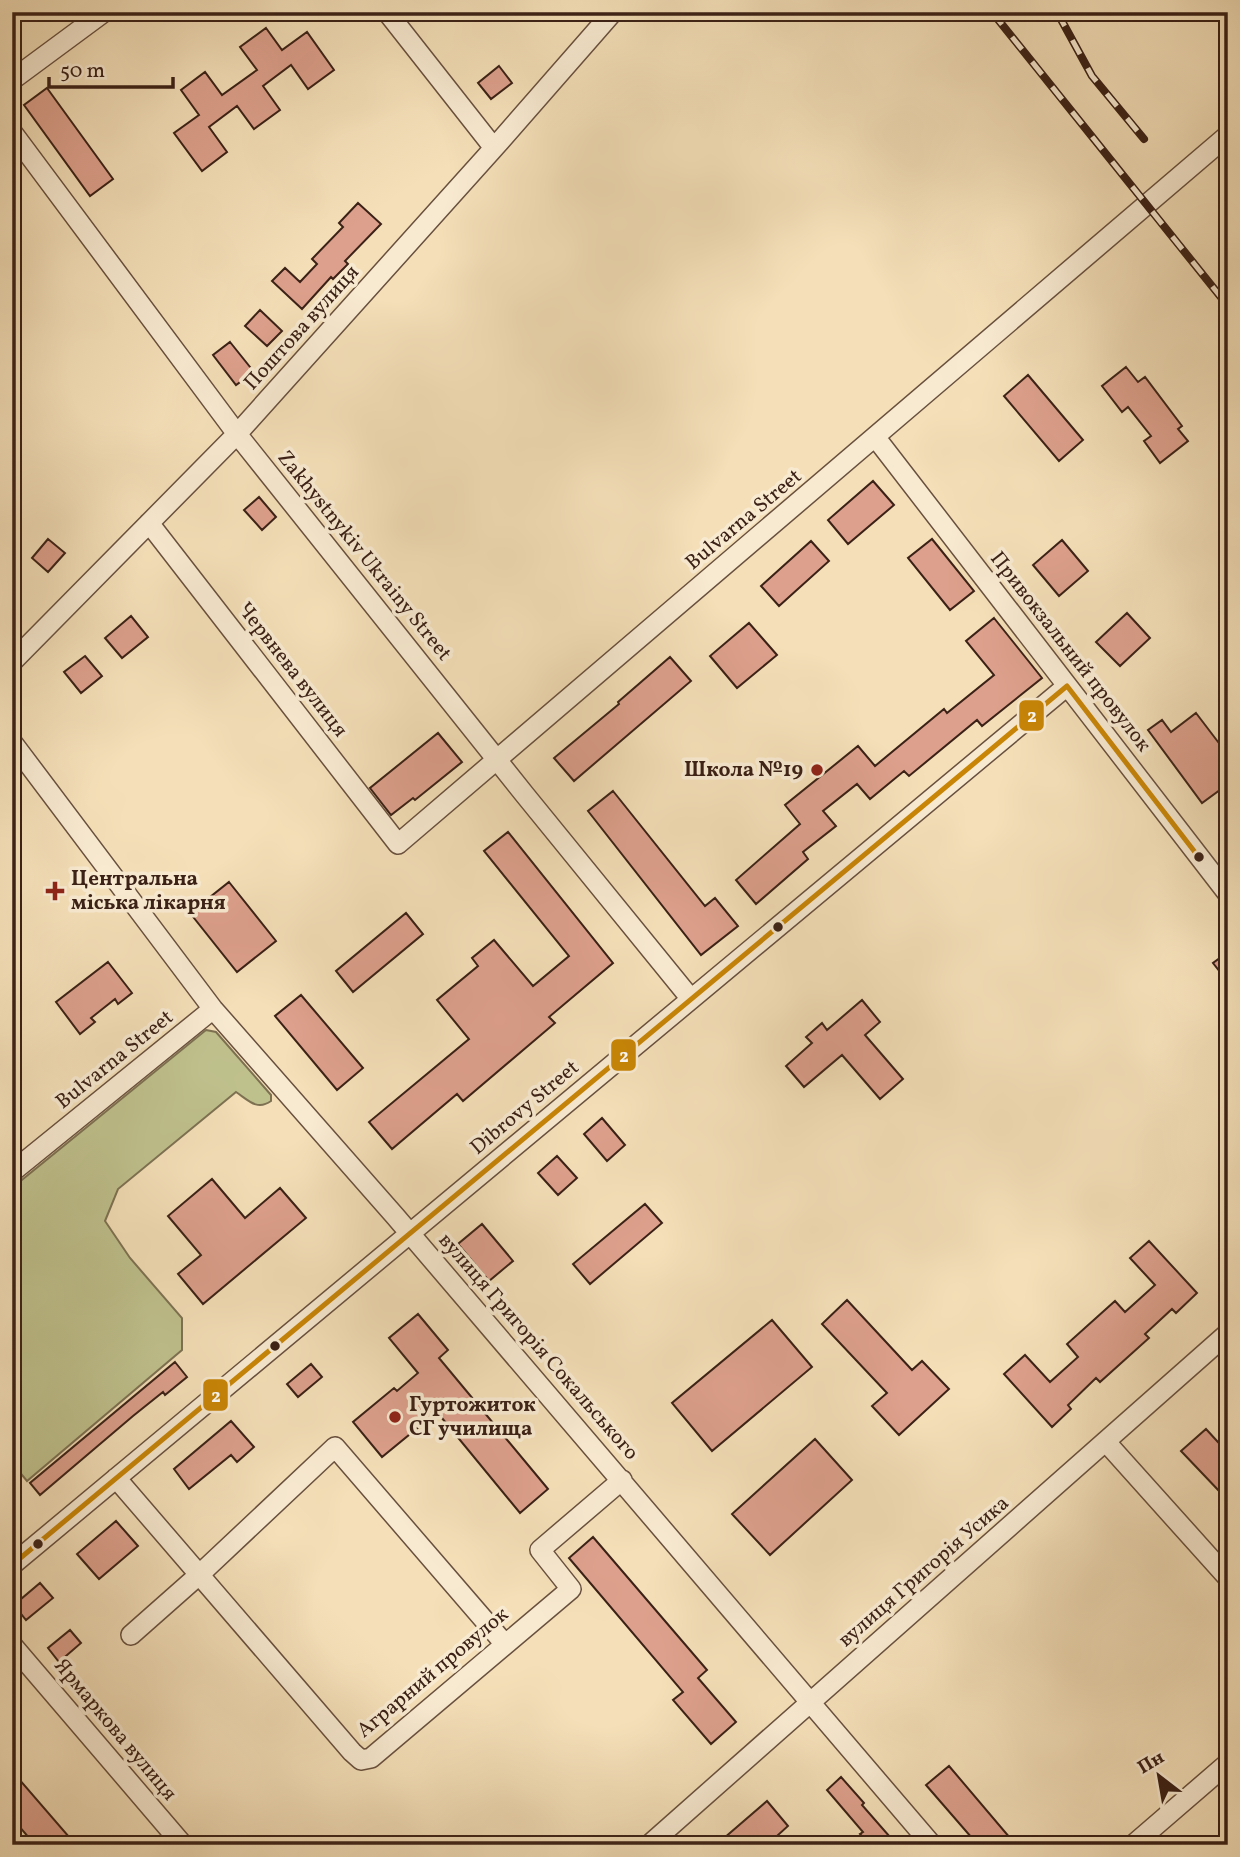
<svg xmlns="http://www.w3.org/2000/svg" width="1240" height="1857" font-family="Vollkorn,serif">
<style>
.green{fill:#bfc18d;stroke:#7d7152;stroke-width:2}
.building{fill:#dda08c;stroke:#3b2116;stroke-width:2}
.lines{fill:none;stroke-linecap:round;stroke-linejoin:round}
.minor-casing{stroke:#69503e;stroke-width:22}
.minor{stroke:#f8ead1;stroke-width:19}
.rail-casing{stroke:#3b2116;stroke-width:8}
.rail{stroke:#f8ead1;stroke-width:5;stroke-dasharray:16;stroke-linecap:butt}
.bus-1-casing{stroke:#f8ead1;stroke-width:10}
.bus-1{stroke:#c88506;stroke-width:5}
.poi-dot{fill:#8f2418;stroke:#f8ead1;stroke-width:2.5}
.bus-dot{fill:#3b2116;stroke:#f8ead1;stroke-width:2.5}
.labels{text-anchor:middle;dominant-baseline:central;stroke-width:7;stroke-linejoin:round;paint-order:stroke}
.street-label{font-size:21px;fill:#3b2116;stroke:#f8ead1}
.poi-label{font-size:21px;font-weight:bold;fill:#3b2116;stroke:#f8ead1;text-anchor:start}
.line-badge{stroke:#f8ead1;stroke-width:2.5}
.badge-label{font-size:19px;text-anchor:middle;font-weight:bold;fill:#fff}
</style>
<rect width="100%" height="100%" fill="#f4dfb8"/>
<filter id="stains"><feTurbulence type="fractalNoise" baseFrequency=".00286" numOctaves="4"/><feColorMatrix values="0 0 0 0 .2 0 0 0 0 .09 0 0 0 0 .02 0 0 0 .5 -.17"/></filter>
<radialGradient id="worn" r=".72"><stop offset=".6" stop-color="#630" stop-opacity="0"/><stop offset="1" stop-color="#630" stop-opacity=".3"/></radialGradient>
<!-- green -->
<path class="green" d="M 206,1030 L 216,1032 L 271,1095 L 271,1101 C 257,1111 248,1100 236,1092 L 118,1189 L 105,1221 L 130,1258 L 182,1318 L 182,1350 L 27,1481 L 12,1463 L 12,1188 Z"/>
<!-- building -->
<path class="building" d="M 266,28 L 282,50 L 307,32 L 334,70 L 308,89 L 291,65 L 263,86 L 280,110 L 254,129 L 237,106 L 209,127 L 227,152 L 202,171 L 174,133 L 199,115 L 181,90 L 205,72 L 222,95 L 257,70 L 240,47 Z
M 499,66 L 512,83 L 491,99 L 478,83 Z
M 47,88 L 113,179 L 90,196 L 24,105 Z
M 358,203 L 381,224 L 345,261 L 348,264 L 333,279 L 331,277 L 302,309 L 272,281 L 285,268 L 300,282 L 317,264 L 312,259 L 343,227 L 339,223 Z
M 260,310 L 282,331 L 267,346 L 245,326 Z
M 230,342 L 254,372 L 236,385 L 213,355 Z
M 1126,367 L 1138,382 L 1145,377 L 1182,426 L 1178,429 L 1188,441 L 1160,463 L 1144,441 L 1151,436 L 1128,407 L 1122,412 L 1102,386 Z
M 1028,375 L 1083,440 L 1059,461 L 1004,396 Z
M 873,481 L 894,505 L 848,544 L 828,520 Z
M 259,497 L 276,517 L 262,530 L 244,510 Z
M 48,539 L 65,553 L 48,572 L 32,558 Z
M 932,539 L 974,591 L 950,610 L 908,558 Z
M 1062,540 L 1088,571 L 1059,596 L 1033,565 Z
M 811,541 L 829,561 L 779,606 L 761,586 Z
M 1127,613 L 1150,638 L 1120,666 L 1096,642 Z
M 131,616 L 148,637 L 122,658 L 105,638 Z
M 994,618 L 1042,678 L 982,726 L 977,720 L 909,776 L 904,771 L 870,799 L 857,784 L 823,811 L 836,826 L 803,852 L 808,859 L 756,904 L 736,880 L 800,824 L 785,805 L 858,746 L 875,766 L 944,709 L 947,713 L 994,675 L 966,641 Z
M 749,623 L 777,655 L 737,688 L 710,656 Z
M 85,656 L 102,676 L 81,693 L 64,672 Z
M 670,657 L 691,681 L 574,781 L 554,758 L 619,704 L 618,702 Z
M 1196,713 L 1228,755 L 1228,784 L 1202,803 L 1148,730 L 1162,720 L 1171,732 Z
M 438,733 L 462,762 L 415,800 L 413,798 L 391,815 L 370,788 Z
M 613,791 L 705,906 L 715,898 L 738,926 L 701,955 L 588,811 Z
M 508,832 L 613,963 L 549,1017 L 555,1023 L 463,1101 L 457,1094 L 392,1149 L 369,1122 L 469,1039 L 437,1000 L 478,966 L 472,958 L 494,940 L 533,986 L 569,956 L 484,851 Z
M 229,882 L 276,941 L 237,972 L 190,913 Z
M 406,913 L 423,934 L 353,992 L 336,971 Z
M 1228,952 L 1228,982 L 1213,963 Z
M 108,962 L 132,993 L 118,1004 L 115,999 L 91,1018 L 95,1022 L 80,1034 L 56,1002 Z
M 301,995 L 363,1068 L 337,1090 L 275,1016 Z
M 862,1000 L 880,1022 L 865,1035 L 903,1079 L 880,1099 L 842,1055 L 804,1087 L 786,1066 L 812,1043 L 806,1037 L 822,1023 L 827,1030 Z
M 602,1118 L 625,1145 L 607,1161 L 584,1134 Z
M 557,1156 L 577,1178 L 558,1195 L 538,1173 Z
M 212,1179 L 245,1218 L 280,1188 L 306,1218 L 203,1304 L 178,1274 L 201,1255 L 168,1216 Z
M 645,1204 L 662,1223 L 590,1284 L 573,1264 Z
M 482,1224 L 513,1261 L 489,1281 L 458,1244 Z
M 1149,1241 L 1197,1293 L 1176,1313 L 1172,1309 L 1145,1334 L 1149,1338 L 1100,1382 L 1096,1378 L 1068,1405 L 1071,1409 L 1052,1427 L 1004,1374 L 1025,1355 L 1050,1382 L 1078,1357 L 1067,1344 L 1115,1301 L 1125,1312 L 1155,1285 L 1130,1258 Z
M 847,1300 L 912,1370 L 922,1361 L 949,1389 L 899,1435 L 872,1406 L 887,1393 L 822,1324 Z
M 418,1314 L 448,1350 L 439,1358 L 548,1489 L 520,1513 L 437,1412 L 382,1457 L 353,1422 L 394,1388 L 397,1391 L 418,1373 L 389,1338 Z
M 772,1320 L 812,1367 L 712,1451 L 672,1403 Z
M 175,1362 L 187,1377 L 165,1395 L 163,1392 L 133,1416 L 40,1495 L 30,1483 Z
M 311,1364 L 322,1377 L 298,1397 L 287,1384 Z
M 231,1421 L 254,1447 L 237,1462 L 231,1455 L 189,1489 L 174,1469 Z
M 1206,1429 L 1228,1453 L 1228,1487 L 1221,1493 L 1181,1451 Z
M 815,1439 L 852,1480 L 770,1555 L 732,1514 Z
M 116,1521 L 138,1546 L 99,1579 L 77,1554 Z
M 593,1537 L 707,1670 L 698,1678 L 736,1722 L 711,1744 L 673,1700 L 683,1692 L 569,1558 Z
M 40,1583 L 53,1598 L 26,1620 L 14,1605 Z
M 70,1630 L 81,1643 L 59,1662 L 48,1648 Z
M 949,1766 L 1016,1845 L 978,1845 L 926,1785 Z
M 12,1771 L 76,1845 L 35,1845 L 12,1818 Z
M 841,1777 L 864,1803 L 862,1805 L 897,1845 L 870,1845 L 860,1834 L 863,1832 L 827,1790 Z
M 767,1801 L 788,1826 L 767,1845 L 716,1845 Z"/>
<g class="lines">
<defs>
<path id="minor" d="M 387,12 L 494,148
M 12,80 L 104,12
M 12,132 L 237,434 L 525,795 L 691,999
M 876,438 L 1228,894
M 149,523 L 398,844 L 1228,135
M 12,662 L 237,434 L 494,148 L 613,12
M 12,742 L 213,1009 L 395,1216 L 932,1845
M 12,1172 L 213,1009
M 1106,1442 L 1228,1578
M 116,1478 L 352,1752 L 361,1760 L 371,1758 L 571,1589 L 540,1550 L 622,1480
M 12,1565 L 1067,686
M 131,1635 L 200,1574 L 335,1447 L 504,1643
M 12,1645 L 183,1845
M 649,1845 L 1228,1333
M 1133,1845 L 1228,1763"/>
</defs>
<!-- minor casing -->
<use href="#minor" class="minor-casing"/>
<!-- minor -->
<use href="#minor" class="minor"/>
<defs>
<path id="rail" d="M 992,12 L 1228,306
M 1057,12 L 1092,76 L 1144,139"/>
</defs>
<!-- rail casing -->
<use href="#rail" class="rail-casing"/>
<!-- rail -->
<use href="#rail" class="rail"/>
<defs>
<path id="bus-1" d="M 12,1565 L 1067,686 L 1201,860"/>
</defs>
<!-- bus-1 casing -->
<use href="#bus-1" class="bus-1-casing"/>
<!-- bus-1 -->
<use href="#bus-1" class="bus-1"/>
</g>
<!-- markers -->
<g class="poi-dot">
<circle cx="817" cy="770" r="7"/>
<path d="M51.5 880.5h7v7h7v7h-7v7h-7v-7h-7v-7h7z"/>
<circle cx="395" cy="1417" r="7"/>
</g>
<g class="bus-dot">
<circle cx="1199" cy="857" r="6"/>
<circle cx="778" cy="927" r="6"/>
<circle cx="275" cy="1346" r="6"/>
<circle cx="38" cy="1544" r="6"/>
</g>
<g class="labels">
<!-- street labels -->
<g class="street-label">
<text transform="translate(302 328) rotate(-48)">Поштова вулиця</text>
<text transform="translate(744 520) rotate(-40)">Bulvarna Street</text>
<text transform="translate(364 556) rotate(51)">Zakhystnykiv Ukrainy Street</text>
<text transform="translate(1070 652) rotate(52)">Привокзальний провулок</text>
<text transform="translate(292 670) rotate(52)">Червнева вулиця</text>
<text transform="translate(115 1060) rotate(-39)">Bulvarna Street</text>
<text transform="translate(525 1108) rotate(-40)">Dibrovy Street</text>
<text transform="translate(538 1347) rotate(49)">вулиця Григорія Сокальського</text>
<text transform="translate(924 1572) rotate(-41)">вулиця Григорія Усика</text>
<text transform="translate(433 1673) rotate(-40)">Аграрний провулок</text>
<text transform="translate(115 1730) rotate(50)">Ярмаркова вулиця</text>
</g>
<!-- poi labels -->
<g class="poi-label">
<text x="803" y="770" text-anchor="end">Школа №19</text>
<text x="71" y="879">Центральна<tspan x="71" dy="24">міська лікарня</tspan></text>
<text x="409" y="1405">Гуртожиток<tspan x="409" dy="24">СГ училища</tspan></text>
</g>
</g>
<g class="line-badge">
<rect x="1018" y="699" width="27" height="33" rx="7" fill="#c88506"/>
<rect x="610" y="1038" width="27" height="34" rx="7" fill="#c88506"/>
<rect x="202" y="1378" width="27" height="34" rx="7" fill="#c88506"/>
</g>
<g class="badge-label">
<text x="1032" y="722">2</text>
<text x="624" y="1062">2</text>
<text x="216" y="1402">2</text>
</g>
<!-- margin -->
<rect width="1240" height="1857" fill="none" stroke="#f4dfb8" stroke-width="42"/>
<rect x="14" y="14" width="1212" height="1829" fill="none" stroke="#3b2116" stroke-width="3.5"/>
<rect x="21" y="21" width="1198" height="1815" fill="none" stroke="#3b2116" stroke-width="2"/>
<!-- north arrow -->
<g transform="translate(1159 1776) rotate(329)" stroke="#f8ead1" stroke-width="5" paint-order="stroke">
<path d="M0-5L12 26L0 18L-12 26Z" fill="#3b2116"/>
<text y="-10" font-size="19" font-weight="bold" text-anchor="middle" fill="#3b2116">Пн</text>
</g>
<!-- scale -->
<path d="M49 77v10h124v-10" fill="none" stroke="#3b2116" stroke-width="3.5"/>
<text x="60" y="77" font-size="21" fill="#3b2116" stroke="#f8ead1" stroke-width="5" paint-order="stroke">50 m</text>
<rect width="100%" height="100%" filter="url(#stains)"/>
<rect width="100%" height="100%" fill="url(#worn)"/>
</svg>
